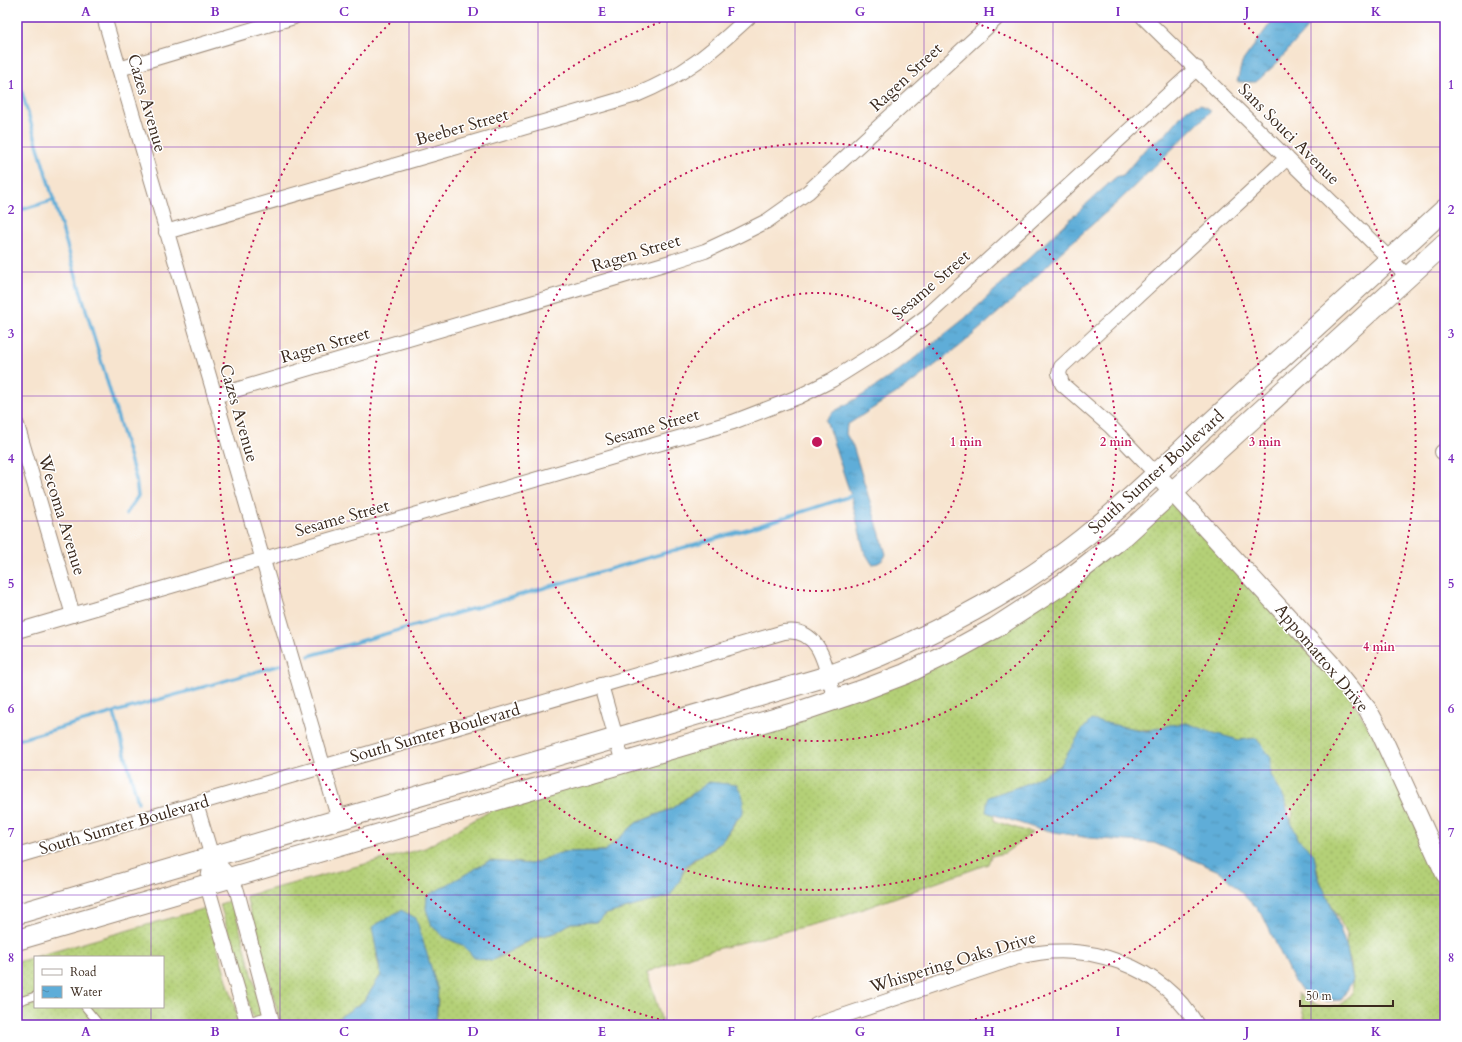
<svg xmlns="http://www.w3.org/2000/svg" width="1462" height="1042" font-family="Cardo,serif">
<style>
.grass{fill:url(#grass-dots);stroke:#787d4a;fill-rule:evenodd}
.water{fill:url(#water-ripples);stroke:#4c6c7b}
.lines{fill:none;stroke-linecap:round;stroke-linejoin:round}
.stream{stroke:#5eadd8;stroke-width:3.5}
.service-casing{stroke:#998776;stroke-width:9}
.minor-casing{stroke:#998776;stroke-width:16}
.tertiary-casing{stroke:#998776;stroke-width:20}
.secondary-casing{stroke:#998776;stroke-width:22}
.service{stroke:#fff;stroke-width:7}
.minor{stroke:#fff;stroke-width:14}
.tertiary{stroke:#fff;stroke-width:18}
.secondary{stroke:#fff;stroke-width:20}
.grid{fill:none;stroke:#7b2cbf;stroke-width:1;stroke-opacity:0.55}
.ring{fill:none;stroke:#c2185b;stroke-width:2;stroke-dasharray:2 4}
.labels{text-anchor:middle;dominant-baseline:central;stroke-width:3;stroke-linejoin:round;paint-order:stroke}
.street-label{font-size:17px;fill:#3b2a1e;stroke:#fff}
.centre{fill:#c2185b;stroke:#fff;stroke-width:2}
.ring-label{font-size:12px;text-anchor:middle;font-weight:bold;fill:#c2185b;stroke:#fff;stroke-width:3;stroke-linejoin:round;paint-order:stroke}
.neatline{fill:none;stroke:#7b2cbf;stroke-width:1.5}
.grid-label{font-size:13px;text-anchor:middle;font-weight:bold;fill:#7b2cbf}
</style>
<defs>
<pattern id="grass-dots" width="8" height="8" patternUnits="userSpaceOnUse"><rect width="8" height="8" fill="#b4d077"/><path d="M2 2h.1M6 6h.1" fill="none" stroke="#9cb366" stroke-width="1.8" stroke-linecap="round"/></pattern>
<pattern id="water-ripples" width="26" height="14" patternUnits="userSpaceOnUse"><rect width="26" height="14" fill="#5eadd8"/><path d="M2 4q2-2 4 0t4 0M15 11q2-2 4 0t4 0" fill="none" stroke="#4f8daf"/></pattern>
</defs>
<rect width="100%" height="100%" fill="#fff"/>
<filter id="ink" filterUnits="userSpaceOnUse"><feTurbulence type="fractalNoise" baseFrequency=".025" numOctaves="2"/><feDisplacementMap in="SourceGraphic" scale="8" xChannelSelector="R" yChannelSelector="G"/><feConvolveMatrix kernelMatrix="1 2 1 2 8 2 1 2 1" color-interpolation-filters="sRGB"/></filter>
<filter id="wash" filterUnits="userSpaceOnUse"><feTurbulence type="fractalNoise" baseFrequency=".012" numOctaves="4" result="noise"/><feDisplacementMap in="SourceGraphic" scale="16" xChannelSelector="R" yChannelSelector="G"/><feGaussianBlur stdDeviation="0.9" result="paint"/><feColorMatrix in="noise" values="0 0 0 0 0 0 0 0 0 0 0 0 0 0 0 0 0 1.4 0 .05"/><feComposite in="paint" operator="in"/></filter>
<g filter="url(#wash)">
<rect width="100%" height="100%" fill="#f7e4cf"/>
<!-- grass -->
<path class="grass" d="M 1172,500 L 1349,696 L 1374,736 L 1445,891 L 1445,1025 L 1306,1025 L 1298,993 C 1308,1003 1325,1010 1339,1005 C 1345,1002 1349,996 1353,991 L 1351,963 L 1346,950 L 1347,934 L 1321,885 L 1314,856 L 1300,845 L 1289,833 L 1293,812 L 1269,783 L 1153,730 L 1101,726 L 1077,756 L 993,807 L 994,821 L 1032,833 L 1005,853 L 991,856 L 988,864 L 838,918 L 693,955 L 647,972 L 663,1025 L 436,1025 L 438,1000 L 376,954 L 381,975 L 364,1001 L 334,1021 L 318,1022 L 314,1025 L 281,1025 L 246,896 L 425,848 L 497,807 L 907,680 ZM 690,795 L 743,813 C 735,821 730,831 723,840 C 708,858 689,854 680,880 L 607,914 L 596,922 L 571,923 L 555,933 L 535,938 L 498,958 L 469,951 L 464,946 L 489,861 L 532,864 L 563,852 L 605,851 L 636,823 L 671,809 Z
M 232,900 L 266,1025 L 255,1025 L 220,904 Z
M 206,908 L 240,1025 L 17,1025 L 17,962 ZM 35,957 L 163,957 L 163,1007 L 35,1007 Z"/>
<!-- water -->
<path class="water" d="M 1275,17 L 1317,17 L 1277,63 L 1256,82 L 1237,82 L 1242,62 Z
M 1201,104 L 1211,111 L 1120,200 L 1061,252 L 1016,297 L 960,346 L 909,385 L 847,425 L 846,434 L 853,446 L 886,554 C 884,560 879,564 872,564 L 864,551 L 851,496 L 826,420 L 833,412 L 863,395 L 897,372 L 964,319 L 1094,197 L 1116,177 L 1123,175 L 1147,147 L 1166,134 L 1187,109 Z
M 1091,720 L 1146,731 L 1169,725 L 1187,723 L 1214,733 L 1239,740 L 1256,738 L 1271,757 L 1271,775 L 1284,798 L 1291,822 L 1299,840 L 1314,854 L 1318,877 L 1334,911 L 1347,949 L 1353,980 L 1341,1000 L 1326,1001 L 1308,995 L 1294,982 L 1262,914 L 1221,872 L 1154,843 L 1089,838 L 1038,829 L 986,812 L 988,797 L 1026,784 L 1060,766 L 1082,730 Z
M 709,782 L 737,785 L 743,797 L 743,813 L 734,823 L 722,841 L 713,849 L 694,859 L 684,868 L 680,880 L 670,896 L 607,914 L 596,922 L 571,923 L 555,933 L 535,938 L 491,961 L 474,958 L 464,946 L 444,937 L 432,926 L 426,909 L 427,896 L 489,861 L 531,864 L 563,852 L 605,851 L 636,823 L 671,809 Z
M 401,910 L 416,918 L 438,990 L 436,1025 L 314,1025 L 318,1022 L 334,1021 L 364,1001 L 381,975 L 372,927 Z"/>
<g class="lines">
<!-- stream -->
<path class="stream" d="M 17,76 L 136,479 L 138,496 L 126,514
M 17,211 L 54,200
M 309,656 L 758,526 L 851,496
M 114,713 L 138,802
M 17,740 L 280,665"/>
</g>
</g>
<g filter="url(#ink)">
<g class="lines">
<defs>
<path id="service" d="M 17,1002 L 35,996
M 85,1007 L 100,1025
M 233,1025 L 270,1015"/>
<path id="minor" d="M 104,17 L 339,820
M 1143,17 L 1408,277
M 119,69 L 294,17
M 166,232 L 636,95 C 685,75 710,53 749,17
M 215,396 L 674,261 L 705,251 L 737,236 L 767,221 L 808,192 L 998,17
M 17,425 L 73,615
M 1442,452 L 1445,452
M 1155,473 L 1110,426 L 1062,384 L 1059,373 L 1061,367 L 1287,158
M 17,631 L 733,422 L 798,397 L 832,380 L 894,341 L 927,316 L 1197,68
M 601,685 L 623,763
M 196,804 L 212,857 L 231,878 L 237,891 L 273,1025
M 17,856 L 784,632 C 823,626 826,672 835,700
M 212,857 L 207,885 L 248,1025
M 816,1025 L 1018,957 C 1085,939 1161,965 1197,1025"/>
<path id="tertiary" d="M 1155,473 L 1332,665 L 1368,710 L 1380,732 L 1445,874"/>
<path id="secondary" d="M 17,914 L 828,676 C 919,643 1005,600 1082,539 C 1134,498 1181,449 1230,405 C 1302,339 1374,274 1445,209
M 17,940 L 801,711 L 863,690 L 905,674 L 953,651 L 995,628 L 1064,583 L 1124,536 L 1445,243"/>
</defs>
<!-- service casing -->
<use href="#service" class="service-casing"/>
<!-- minor casing -->
<use href="#minor" class="minor-casing"/>
<!-- tertiary casing -->
<use href="#tertiary" class="tertiary-casing"/>
<!-- secondary casing -->
<use href="#secondary" class="secondary-casing"/>
<!-- service -->
<use href="#service" class="service"/>
<!-- minor -->
<use href="#minor" class="minor"/>
<!-- tertiary -->
<use href="#tertiary" class="tertiary"/>
<!-- secondary -->
<use href="#secondary" class="secondary"/>
</g>
</g>
<!-- grid -->
<path class="grid" d="M 151,17 L 151,957M 280,17 L 280,1025M 409,17 L 409,1025M 538,17 L 538,1025M 667,17 L 667,1025M 795,17 L 795,1025M 924,17 L 924,1025M 1053,17 L 1053,1025M 1182,17 L 1182,1025M 1311,17 L 1311,1025M 17,147 L 1445,147M 17,272 L 1445,272M 17,396 L 1445,396M 17,521 L 1445,521M 17,646 L 1445,646M 17,770 L 1445,770M 17,895 L 1445,895M 151,1007 L 151,1025"/>
<!-- distance rings -->
<g class="ring">
<circle cx="817" cy="442" r="149"/>
<circle cx="817" cy="442" r="299"/>
<path d="M959 17A448 448 0 1 1 675 17"/>
<path d="M682 1025A598 598 0 0 1 394 19M1240 19A598 598 0 0 1 952 1025"/>
</g>
<g class="labels">
<!-- street labels -->
<g class="street-label">
<text transform="translate(906 77) rotate(-43)">Ragen Street</text>
<text transform="translate(147 103) rotate(74)">Cazes Avenue</text>
<text transform="translate(462 127) rotate(-16)">Beeber Street</text>
<text transform="translate(1289 134) rotate(45)">Sans Souci Avenue</text>
<text transform="translate(636 253) rotate(-17)">Ragen Street</text>
<text transform="translate(931 285) rotate(-41)">Sesame Street</text>
<text transform="translate(325 345) rotate(-16)">Ragen Street</text>
<text transform="translate(239 413) rotate(74)">Cazes Avenue</text>
<text transform="translate(652 427) rotate(-16)">Sesame Street</text>
<text transform="translate(1156 472) rotate(-42)">South Sumter Boulevard</text>
<text transform="translate(62 515) rotate(73)">Wecoma Avenue</text>
<text transform="translate(342 518) rotate(-16)">Sesame Street</text>
<text transform="translate(1322 658) rotate(50)">Appomattox Drive</text>
<text transform="translate(435 733) rotate(-16)">South Sumter Boulevard</text>
<text transform="translate(124 825) rotate(-16)">South Sumter Boulevard</text>
<text transform="translate(953 962) rotate(-17)">Whispering Oaks Drive</text>
</g>
</g>
<circle cx="817" cy="442" r="6" class="centre"/>
<g class="ring-label">
<text x="966" y="446">1 min</text>
<text x="1116" y="446">2 min</text>
<text x="1265" y="446">3 min</text>
<text x="1379" y="651">4 min</text>
</g>
<!-- margin -->
<rect width="1462" height="1042" fill="none" stroke="#fff" stroke-width="44"/>
<!-- legend -->
<rect x="34" y="956" width="130" height="52" fill="#ffffff" stroke="#b1aaa5"/>
<rect x="42" y="969" width="20" height="6" fill="#ffffff" stroke="#b1aaa5"/>
<text x="70" y="976" font-size="12" fill="#3b2a1e">Road</text>
<rect x="42" y="986" width="20" height="12" fill="url(#water-ripples)" stroke="#b1aaa5"/>
<text x="70" y="996" font-size="12" fill="#3b2a1e">Water</text>
<!-- scale -->
<path d="M1300 1000v6h93v-6" fill="none" stroke="#3b2a1e" stroke-width="2"/>
<text x="1306" y="1000" font-size="12" fill="#3b2a1e" stroke="#ffffff" stroke-width="3" paint-order="stroke">50 m</text>
<rect x="22" y="22" width="1418" height="998" class="neatline"/>
<g class="grid-label">
<text x="86" y="16">A</text>
<text x="215" y="16">B</text>
<text x="344" y="16">C</text>
<text x="473" y="16">D</text>
<text x="602" y="16">E</text>
<text x="731" y="16">F</text>
<text x="860" y="16">G</text>
<text x="989" y="16">H</text>
<text x="1118" y="16">I</text>
<text x="1247" y="16">J</text>
<text x="1376" y="16">K</text>
<text x="11" y="89">1</text>
<text x="1451" y="89">1</text>
<text x="11" y="214">2</text>
<text x="1451" y="214">2</text>
<text x="11" y="338">3</text>
<text x="1451" y="338">3</text>
<text x="11" y="463">4</text>
<text x="1451" y="463">4</text>
<text x="11" y="588">5</text>
<text x="1451" y="588">5</text>
<text x="11" y="713">6</text>
<text x="1451" y="713">6</text>
<text x="11" y="837">7</text>
<text x="1451" y="837">7</text>
<text x="11" y="962">8</text>
<text x="1451" y="962">8</text>
<text x="86" y="1036">A</text>
<text x="215" y="1036">B</text>
<text x="344" y="1036">C</text>
<text x="473" y="1036">D</text>
<text x="602" y="1036">E</text>
<text x="731" y="1036">F</text>
<text x="860" y="1036">G</text>
<text x="989" y="1036">H</text>
<text x="1118" y="1036">I</text>
<text x="1247" y="1036">J</text>
<text x="1376" y="1036">K</text>
</g>
</svg>
